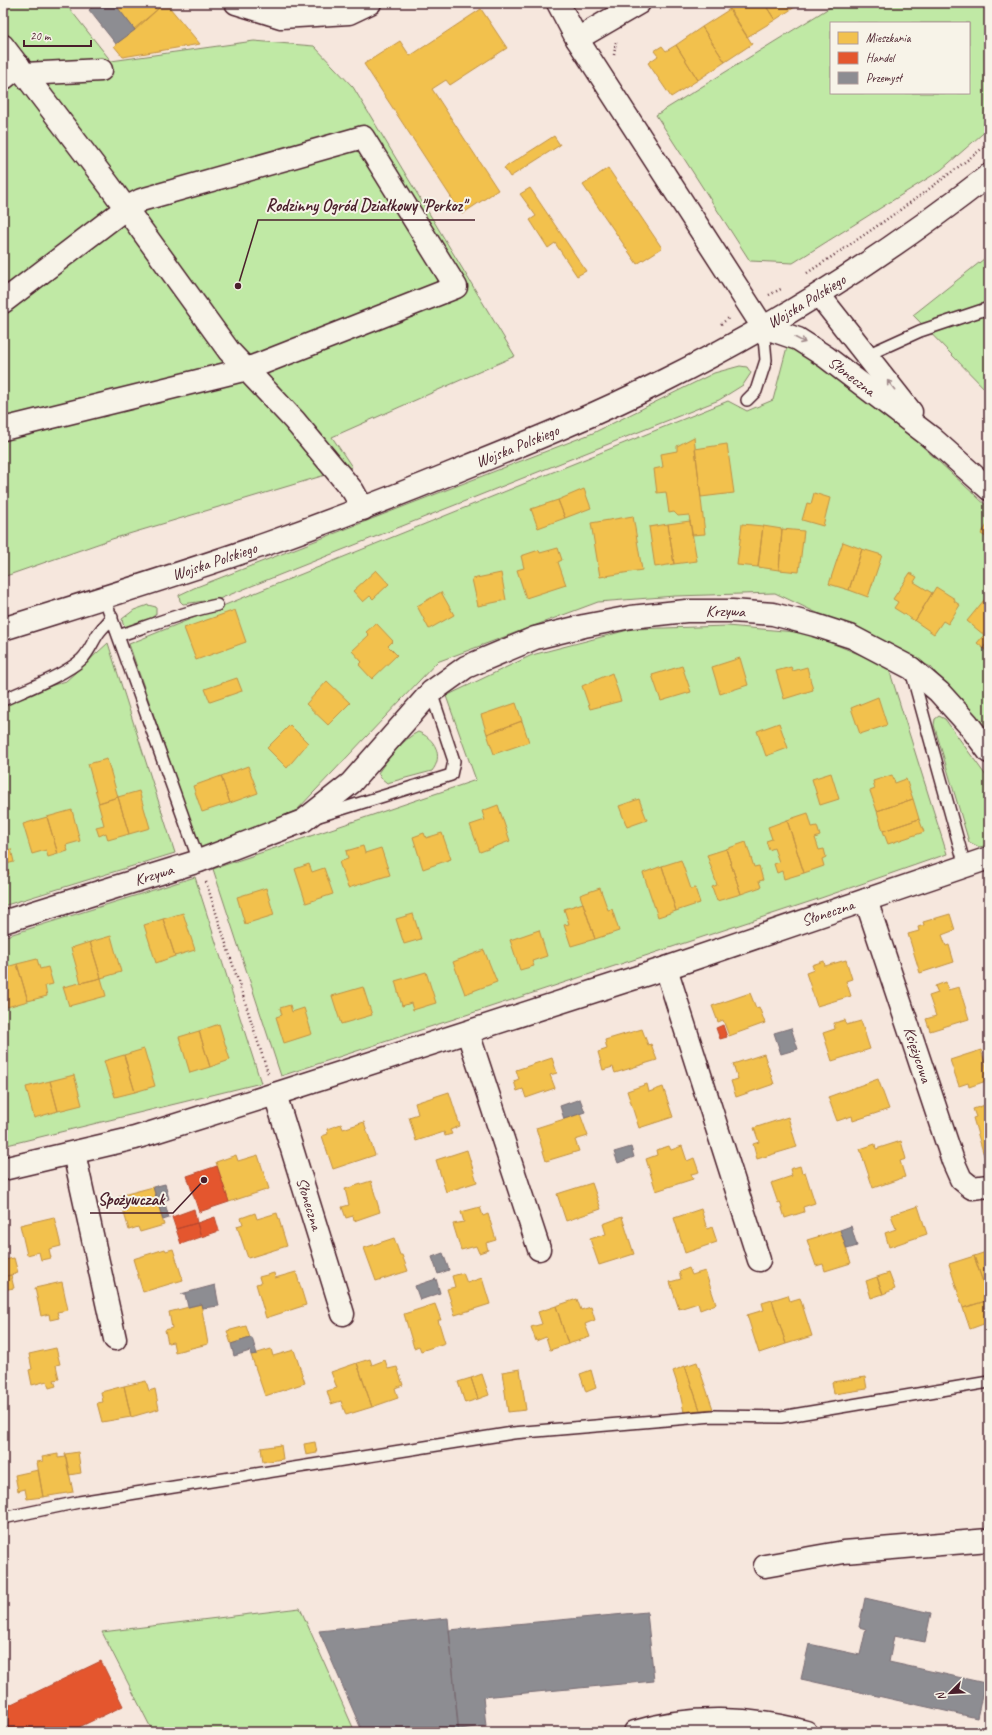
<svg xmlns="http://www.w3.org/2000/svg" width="992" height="1735" font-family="Caveat,sans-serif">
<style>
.green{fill:#c0e9a5;stroke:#858468;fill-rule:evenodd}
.homes{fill:#f2c14e;stroke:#c09044}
.shops{fill:#e4572e;stroke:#b6462d}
.industry{fill:#8d8d92;stroke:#796c73}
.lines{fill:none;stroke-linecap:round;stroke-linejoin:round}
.service-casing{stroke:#4a1f2b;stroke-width:14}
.minor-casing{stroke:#4a1f2b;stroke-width:25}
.tertiary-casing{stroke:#4a1f2b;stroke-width:25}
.path{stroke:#4a1f2b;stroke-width:2.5;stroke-dasharray:1 3;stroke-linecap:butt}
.service{stroke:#f7f3e8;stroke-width:11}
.minor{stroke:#f7f3e8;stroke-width:22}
.tertiary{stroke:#f7f3e8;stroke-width:22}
.oneway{stroke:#a0898a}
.labels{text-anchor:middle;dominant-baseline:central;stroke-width:4;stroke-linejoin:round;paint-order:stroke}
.street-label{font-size:16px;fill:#4a1f2b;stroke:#f7f3e8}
.leader{fill:none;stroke:#4a1f2b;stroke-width:1.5}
.callout-dot{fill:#4a1f2b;stroke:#f7f3e8;stroke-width:1.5}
.callout-label{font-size:17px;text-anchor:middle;font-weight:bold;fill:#4a1f2b;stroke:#f7f3e8;stroke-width:4;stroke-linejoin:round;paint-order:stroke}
</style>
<rect width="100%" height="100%" fill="#f6e7dd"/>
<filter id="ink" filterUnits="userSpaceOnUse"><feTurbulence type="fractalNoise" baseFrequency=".025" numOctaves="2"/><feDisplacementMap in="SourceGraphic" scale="8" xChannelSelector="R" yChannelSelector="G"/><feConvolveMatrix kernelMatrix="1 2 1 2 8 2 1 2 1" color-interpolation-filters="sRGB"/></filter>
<g filter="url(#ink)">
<!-- green -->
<path class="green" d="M 3,3 L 65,3 L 111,61 L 254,41 L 314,46 L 353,87 L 515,356 L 332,437 L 352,467 L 112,539 L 3,577 Z
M 837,3 L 989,3 L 989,128 L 941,170 L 793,263 L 750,261 L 656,115 ZM 831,23 L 969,23 L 969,93 L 831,93 Z
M 989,255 L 989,393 L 913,315 Z
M 787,347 L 816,358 L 897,423 L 989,508 L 989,741 L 931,667 L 775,593 L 675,596 L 598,602 L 437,662 L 297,810 L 201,851 L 129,644 L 728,401 L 747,411 L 773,400 Z
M 740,366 L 747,367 L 751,373 L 743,385 L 719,400 L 219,599 L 183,604 L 180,601 L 179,595 L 194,588 L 593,433 L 714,373 Z
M 148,605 L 156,607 L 156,614 L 148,621 L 127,628 L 123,624 L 122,619 L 134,610 Z
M 727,626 L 807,633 L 888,666 L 947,854 L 821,898 L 281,1076 L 213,869 L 476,780 L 446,696 L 532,655 L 632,629 Z
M 108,643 L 175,853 L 3,906 L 3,701 L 66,681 Z
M 939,716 L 945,719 L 989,780 L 989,845 L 979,847 L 969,842 L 934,725 L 935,719 Z
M 418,732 C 435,738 444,756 432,771 L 387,783 L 381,778 L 378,773 C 387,760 404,738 418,732 Z
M 195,877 L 261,1083 L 3,1146 L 3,937 Z
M 300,1608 L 355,1732 L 153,1732 L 102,1632 Z"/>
<!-- homes -->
<path class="homes" d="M 86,3 L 97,3 L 91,8 Z
M 114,3 L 151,3 L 156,9 L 159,8 L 135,30 Z
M 725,3 L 764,3 L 775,20 L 747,37 Z
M 764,3 L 801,3 L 775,20 Z
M 159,8 L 170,8 L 200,44 L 123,57 L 114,46 Z
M 481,9 L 507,48 L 450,85 L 446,80 L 432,89 L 498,190 L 462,214 L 364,64 L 400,41 L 410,56 Z
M 730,9 L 752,44 L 725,62 L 702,27 Z
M 702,27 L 725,62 L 698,80 L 676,45 Z
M 676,45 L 698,80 L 671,97 L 648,63 L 658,56 L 654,51 L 662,46 L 666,51 Z
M 554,136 L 560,145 L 510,177 L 504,168 Z
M 608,168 L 662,248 L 637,264 L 583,185 Z
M 530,188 L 586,271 L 577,276 L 555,243 L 548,248 L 530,220 L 536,216 L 520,194 Z
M 694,437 L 705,534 L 692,535 L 689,515 L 678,516 L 674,512 L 669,513 L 666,492 L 657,493 L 654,469 L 663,467 L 661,454 L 677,451 L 677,446 Z
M 727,444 L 734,493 L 701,497 L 695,449 Z
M 584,489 L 591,508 L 565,518 L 558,500 Z
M 814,493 L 830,498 L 823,526 L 802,520 L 807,503 L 811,504 Z
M 558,500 L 565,518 L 538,528 L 531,509 Z
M 633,516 L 642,570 L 600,577 L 591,523 Z
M 690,521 L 697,561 L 674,564 L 668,524 Z
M 989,522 L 989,539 L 981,534 Z
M 668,524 L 674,564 L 655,567 L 649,527 Z
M 742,524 L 763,526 L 758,567 L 737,565 Z
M 763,526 L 782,529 L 779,570 L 758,567 Z
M 782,529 L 804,531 L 799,572 L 779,570 Z
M 843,542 L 862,549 L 849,590 L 829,584 Z
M 558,548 L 562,560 L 558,562 L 566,585 L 526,598 L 517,570 L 524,568 L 521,556 L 539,550 L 540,553 Z
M 862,549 L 882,555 L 868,597 L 849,590 Z
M 376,570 L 389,584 L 373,599 L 370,596 L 363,602 L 353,591 Z
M 501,573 L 506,600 L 478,606 L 472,579 Z
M 910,573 L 917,577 L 914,582 L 932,593 L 915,621 L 894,608 L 898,602 L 893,599 Z
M 936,587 L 955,599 L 954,601 L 960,605 L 948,624 L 943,621 L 934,634 L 915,621 Z
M 441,592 L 454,615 L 429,629 L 417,606 Z
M 989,594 L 989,641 L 983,648 L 977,643 L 984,635 L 967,621 Z
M 235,610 L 246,642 L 196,660 L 184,628 Z
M 376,623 L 393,641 L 388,646 L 397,655 L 372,679 L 359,665 L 362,662 L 352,651 L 369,635 L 366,632 Z
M 989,641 L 989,653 L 983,648 Z
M 740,658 L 748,685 L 720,694 L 712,667 Z
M 682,666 L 691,692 L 661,701 L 652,675 Z
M 791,667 L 793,671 L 807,667 L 813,690 L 784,699 L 776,671 Z
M 612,673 L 621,701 L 590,709 L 582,686 Z
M 237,678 L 242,691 L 210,702 L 205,689 Z
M 327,681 L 350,703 L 328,725 L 306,704 Z
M 878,697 L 887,725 L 860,734 L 851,708 Z
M 516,703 L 522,721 L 487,734 L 481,715 Z
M 522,721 L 529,742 L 494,754 L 487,734 Z
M 779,723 L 788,748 L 766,756 L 757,731 Z
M 290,725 L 308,743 L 287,768 L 267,748 Z
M 107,759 L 118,797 L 99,803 L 88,764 Z
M 248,766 L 258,793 L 230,803 L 221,776 Z
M 831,773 L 839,799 L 820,805 L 812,779 Z
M 892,775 L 895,783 L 906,779 L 913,799 L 877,811 L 870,791 L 875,789 L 873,781 Z
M 221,776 L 230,803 L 202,812 L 193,786 Z
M 139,791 L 150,828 L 129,834 L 118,797 Z
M 118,797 L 129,834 L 108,840 L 106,833 L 99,836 L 96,827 L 104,825 L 98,803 Z
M 639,799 L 647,820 L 627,827 L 619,806 Z
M 913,799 L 919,819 L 883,831 L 877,811 Z
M 498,805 L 510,841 L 480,852 L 470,825 L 485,820 L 482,811 Z
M 72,810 L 80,841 L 66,845 L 68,851 L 58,854 L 47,817 Z
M 808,813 L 812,827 L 817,826 L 820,836 L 815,838 L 819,850 L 824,849 L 826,857 L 822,859 L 824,866 L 804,873 L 787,820 Z
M 47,817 L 58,854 L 48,857 L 46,850 L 32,854 L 23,824 Z
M 919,819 L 924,832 L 888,844 L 883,831 Z
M 787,820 L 804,873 L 784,879 L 782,871 L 777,873 L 774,864 L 779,862 L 774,848 L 769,850 L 766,841 L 772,839 L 768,827 Z
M 424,833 L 426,838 L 442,833 L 451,859 L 423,869 L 413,837 Z
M 746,842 L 754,867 L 759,866 L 763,880 L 759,881 L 761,887 L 741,894 L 726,849 Z
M 363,846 L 365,853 L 381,848 L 390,875 L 348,888 L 339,862 L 348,859 L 346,851 Z
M 11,849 L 14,862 L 6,864 L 9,874 L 3,876 L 3,851 Z
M 726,849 L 741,894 L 717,901 L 712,887 L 717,885 L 707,855 Z
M 681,860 L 691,889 L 695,888 L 700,903 L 676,911 L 662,866 Z
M 309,864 L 312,872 L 324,868 L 333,894 L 306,903 L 295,869 Z
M 662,866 L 676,911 L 658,917 L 643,873 Z
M 266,888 L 274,915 L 245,924 L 237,897 Z
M 600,888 L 608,910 L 612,909 L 619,931 L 595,939 L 580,895 Z
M 583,903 L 595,939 L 571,946 L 564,925 L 569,924 L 564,909 Z
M 183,913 L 195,950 L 175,956 L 163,919 Z
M 413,914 L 421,939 L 404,944 L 396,919 Z
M 950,914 L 955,930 L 942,935 L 946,946 L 949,945 L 954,962 L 920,973 L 908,934 L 919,931 L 918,927 L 924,925 L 923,922 Z
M 163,919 L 175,956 L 156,963 L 144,925 Z
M 539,930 L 547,956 L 532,961 L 534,966 L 520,970 L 510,940 Z
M 111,936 L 121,972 L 101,978 L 90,942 Z
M 90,942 L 101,978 L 81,983 L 71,948 Z
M 484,950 L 497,982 L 465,994 L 453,962 Z
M 37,959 L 40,969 L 48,967 L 53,984 L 45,986 L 47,996 L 28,1001 L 17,964 Z
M 846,960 L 852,979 L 846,981 L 851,996 L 817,1006 L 806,973 L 814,970 L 812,965 L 824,961 L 825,966 Z
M 17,964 L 28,1001 L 7,1007 L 3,991 L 3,968 Z
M 426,972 L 436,1003 L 413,1010 L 411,1003 L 402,1006 L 395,981 Z
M 101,978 L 106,996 L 69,1006 L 63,987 Z
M 946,982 L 948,990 L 959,987 L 969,1019 L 930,1031 L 926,1019 L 936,1016 L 929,996 L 938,993 L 935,986 Z
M 363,987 L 372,1015 L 341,1024 L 332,996 Z
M 750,993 L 756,1008 L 759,1007 L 765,1023 L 729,1036 L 723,1020 L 718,1022 L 712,1006 Z
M 290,1005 L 292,1012 L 304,1008 L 312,1034 L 284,1043 L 276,1017 L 282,1015 L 280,1008 Z
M 845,1020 L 846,1025 L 861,1021 L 870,1049 L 832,1061 L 823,1033 L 835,1029 L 834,1023 Z
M 219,1024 L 230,1060 L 210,1067 L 199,1031 Z
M 642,1029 L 648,1045 L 651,1044 L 657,1060 L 615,1073 L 613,1067 L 603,1070 L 598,1052 L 607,1049 L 605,1040 Z
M 199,1031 L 210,1067 L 190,1073 L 179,1037 Z
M 144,1049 L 155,1086 L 135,1092 L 124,1055 Z
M 981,1050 L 989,1075 L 989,1080 L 969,1087 L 968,1083 L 959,1086 L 950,1060 Z
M 764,1054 L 774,1084 L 736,1097 L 731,1081 L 738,1079 L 733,1064 Z
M 124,1055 L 135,1092 L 115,1097 L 104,1061 Z
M 552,1058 L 557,1073 L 550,1075 L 555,1088 L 526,1098 L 523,1089 L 517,1091 L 514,1081 L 519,1079 L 516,1070 Z
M 74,1075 L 82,1105 L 58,1111 L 50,1081 Z
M 878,1079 L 889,1109 L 853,1121 L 852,1116 L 837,1121 L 828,1097 Z
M 50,1081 L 58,1111 L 34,1118 L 26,1087 Z
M 647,1084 L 649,1092 L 663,1087 L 673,1117 L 639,1128 L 627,1091 Z
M 449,1092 L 460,1126 L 450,1130 L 452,1134 L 445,1136 L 444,1132 L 416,1141 L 409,1117 L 418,1114 L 415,1103 Z
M 988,1104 L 989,1150 L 983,1152 L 973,1118 L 976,1117 L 973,1109 Z
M 580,1114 L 588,1136 L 575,1140 L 579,1151 L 546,1161 L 536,1128 Z
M 788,1117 L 797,1147 L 757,1159 L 753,1144 L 759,1142 L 754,1128 Z
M 364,1122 L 375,1155 L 333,1169 L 322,1136 L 328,1134 L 327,1129 L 341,1124 L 343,1129 Z
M 901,1141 L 906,1159 L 900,1161 L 905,1177 L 873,1188 L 860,1149 L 875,1144 L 876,1149 Z
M 669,1146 L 671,1150 L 682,1146 L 687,1161 L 694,1158 L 699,1172 L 691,1174 L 693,1179 L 656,1191 L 646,1159 L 657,1155 L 656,1150 Z
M 467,1150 L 477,1182 L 446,1192 L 436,1160 Z
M 236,1155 L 238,1161 L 258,1155 L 269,1189 L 229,1202 L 216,1162 Z
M 800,1166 L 802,1173 L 805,1172 L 815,1203 L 803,1207 L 804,1212 L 785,1218 L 780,1202 L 778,1203 L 771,1183 L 792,1176 L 790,1169 Z
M 371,1181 L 380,1212 L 354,1221 L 353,1216 L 346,1218 L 342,1207 L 349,1205 L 345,1189 Z
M 592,1183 L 601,1209 L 566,1221 L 557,1194 Z
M 153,1187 L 164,1225 L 140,1232 L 138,1227 L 129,1230 L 119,1196 Z
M 918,1206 L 927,1234 L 889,1247 L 885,1233 L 896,1229 L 891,1215 Z
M 480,1207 L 483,1216 L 488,1214 L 496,1240 L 486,1243 L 488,1250 L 479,1253 L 476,1246 L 461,1250 L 453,1224 L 464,1222 L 461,1212 Z
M 701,1209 L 707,1229 L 712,1227 L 717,1242 L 685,1253 L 674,1218 Z
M 255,1213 L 257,1219 L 277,1213 L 287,1246 L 248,1258 L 237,1226 L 243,1224 L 241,1218 Z
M 54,1217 L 61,1246 L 49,1249 L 51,1258 L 41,1260 L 39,1252 L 27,1255 L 20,1225 Z
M 622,1217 L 634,1254 L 599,1265 L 590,1239 L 606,1234 L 603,1224 Z
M 840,1230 L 851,1263 L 825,1271 L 823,1264 L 816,1266 L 807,1240 Z
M 394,1238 L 400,1255 L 402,1255 L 408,1271 L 376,1281 L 364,1248 Z
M 165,1249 L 166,1251 L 173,1249 L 183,1280 L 143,1292 L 133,1259 Z
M 989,1251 L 989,1299 L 974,1256 Z
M 974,1256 L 989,1300 L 963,1308 L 949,1264 Z
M 14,1258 L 18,1273 L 3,1277 L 4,1260 Z
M 689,1268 L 692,1275 L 705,1271 L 716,1304 L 700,1310 L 698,1303 L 679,1309 L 670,1282 L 681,1279 L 679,1272 Z
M 296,1272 L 306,1305 L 266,1318 L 256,1284 L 261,1283 L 259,1277 L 274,1273 L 275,1278 Z
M 463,1273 L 467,1283 L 482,1278 L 490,1304 L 455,1315 L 447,1289 L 455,1287 L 452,1276 Z
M 889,1273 L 895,1289 L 883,1294 L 877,1277 Z
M 11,1275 L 14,1288 L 3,1290 L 3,1277 Z
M 877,1277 L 883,1294 L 871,1298 L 866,1281 Z
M 62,1282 L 68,1310 L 57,1312 L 59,1318 L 50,1320 L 49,1314 L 41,1316 L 35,1288 Z
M 788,1295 L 790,1301 L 800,1298 L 812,1336 L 786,1344 L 772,1300 Z
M 577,1299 L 581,1310 L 591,1307 L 595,1320 L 585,1324 L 590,1337 L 568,1344 L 556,1306 Z
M 772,1300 L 786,1344 L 759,1353 L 747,1315 L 764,1310 L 762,1303 Z
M 989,1300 L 989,1322 L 970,1329 L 963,1308 Z
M 201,1304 L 208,1344 L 175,1352 L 173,1342 L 168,1343 L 165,1330 L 172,1328 L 169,1312 Z
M 435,1304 L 441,1320 L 438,1320 L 445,1343 L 421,1351 L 419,1346 L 414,1348 L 404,1314 Z
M 556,1306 L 568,1344 L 550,1350 L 546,1337 L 536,1341 L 531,1327 L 542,1324 L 538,1312 Z
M 246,1326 L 250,1338 L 231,1344 L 227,1331 Z
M 56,1348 L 60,1364 L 56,1365 L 59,1379 L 54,1380 L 56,1386 L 49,1388 L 47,1381 L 32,1385 L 29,1370 L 32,1369 L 29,1354 Z
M 271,1349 L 273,1356 L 294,1350 L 305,1383 L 265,1396 L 251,1355 Z
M 370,1359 L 372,1365 L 385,1360 L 388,1369 L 397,1367 L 403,1385 L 395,1388 L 398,1398 L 372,1407 L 357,1363 Z
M 697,1362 L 713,1409 L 700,1410 L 685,1366 Z
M 357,1363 L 372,1407 L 346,1415 L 341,1401 L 331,1404 L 327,1391 L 337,1388 L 331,1372 Z
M 685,1366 L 700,1410 L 684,1412 L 679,1389 L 673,1371 Z
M 520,1369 L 526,1410 L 508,1412 L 502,1372 Z
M 591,1370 L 596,1388 L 586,1392 L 580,1374 Z
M 482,1374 L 489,1395 L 478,1399 L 471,1378 Z
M 865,1377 L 867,1389 L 834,1394 L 832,1382 Z
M 471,1378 L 478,1399 L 465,1403 L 458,1382 Z
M 146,1381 L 149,1391 L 155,1389 L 159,1409 L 131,1417 L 124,1386 Z
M 124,1386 L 131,1417 L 102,1422 L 97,1403 L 103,1402 L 101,1392 Z
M 315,1442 L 317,1453 L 306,1455 L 304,1444 Z
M 281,1445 L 283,1459 L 263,1462 L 261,1448 Z
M 78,1452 L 81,1473 L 69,1475 L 65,1454 Z
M 58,1454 L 58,1458 L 66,1457 L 73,1492 L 43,1497 L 37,1462 L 43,1461 L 42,1457 Z
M 38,1470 L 43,1497 L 27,1499 L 25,1489 L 18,1491 L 15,1475 Z"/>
<!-- shops -->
<path class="shops" d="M 723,1025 L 727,1037 L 720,1039 L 716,1028 Z
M 217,1166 L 229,1202 L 199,1212 L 187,1176 Z
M 194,1209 L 197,1223 L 176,1229 L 172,1217 Z
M 215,1217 L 219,1231 L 201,1237 L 197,1223 Z
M 197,1223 L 201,1237 L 181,1244 L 176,1229 Z
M 101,1661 L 123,1706 L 69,1732 L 3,1732 L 3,1708 Z"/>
<!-- industry -->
<path class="industry" d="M 97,3 L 114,3 L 135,30 L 116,44 L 89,10 Z
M 791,1028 L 798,1049 L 781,1054 L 774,1033 Z
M 580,1099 L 585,1112 L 564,1119 L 560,1106 Z
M 631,1147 L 634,1157 L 618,1163 L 614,1152 Z
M 989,1150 L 989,1160 L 986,1161 L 983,1152 Z
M 165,1184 L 169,1199 L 164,1200 L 169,1218 L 163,1220 L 153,1187 Z
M 851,1226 L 857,1246 L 847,1249 L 840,1230 Z
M 443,1253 L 449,1270 L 438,1274 L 432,1257 Z
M 436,1279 L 440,1293 L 420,1300 L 415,1286 Z
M 215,1285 L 219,1306 L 202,1308 L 201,1304 L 188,1307 L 185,1294 L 181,1294 Z
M 250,1338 L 252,1338 L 257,1354 L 251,1355 L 250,1351 L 234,1356 L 231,1344 Z
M 865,1598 L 931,1613 L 925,1642 L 894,1636 L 889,1662 L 985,1683 L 977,1718 L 801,1679 L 809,1644 L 860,1655 L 866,1629 L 859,1627 Z
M 647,1612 L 654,1681 L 483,1697 L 486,1726 L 458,1729 L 449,1630 Z
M 448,1618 L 459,1732 L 385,1732 L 385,1730 L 362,1731 L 319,1631 Z"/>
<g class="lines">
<defs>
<path id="service" d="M 867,355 L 920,331 L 989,308
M 747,400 L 756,391 L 766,360 L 763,327
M 104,597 L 199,861
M 118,636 C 151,625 183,612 217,605
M 912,674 L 965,866
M 3,700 C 25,690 65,675 82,659 C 90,651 93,640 100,631 C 104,626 108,623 112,617
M 319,816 L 451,775 L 454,761 L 431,692
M 3,1518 L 79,1502 L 513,1433 L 713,1416 L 781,1417 L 989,1382"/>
<g id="minor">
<path d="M 236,3 L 281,17 L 349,13 L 370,3"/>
<path id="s1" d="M 558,3 L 577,39 L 763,327 L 798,339 L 826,357 L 932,438 L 989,489"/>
<path d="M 577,39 L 639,3"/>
<path d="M 3,46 L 109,185 L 229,351 L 294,420 L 353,491 L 363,509"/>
<path d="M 25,74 L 101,70"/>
<path d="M 3,79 L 19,66"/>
<path d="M 819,295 L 911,412"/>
<path d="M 3,302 L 126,208 L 141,200 L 363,137 L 456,287 L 247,369 L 3,429"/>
<path id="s2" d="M 866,900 L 953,1161 L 961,1179 L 972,1188 L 989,1186"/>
<path id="s3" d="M 3,922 L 199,861 L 303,821 L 351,783 L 431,692 L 466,667 L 535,638 L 584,626 L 631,617 L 686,611 L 732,611 L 773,614 L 815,625 L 852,637 L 911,668 L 939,692 L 968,724 L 989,752"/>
<path d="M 666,968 L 759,1260"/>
<path d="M 468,1033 L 539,1249"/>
<path id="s4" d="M 275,1094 L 343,1314"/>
<path d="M 74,1153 L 115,1339"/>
<path id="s5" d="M 3,1169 L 135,1138 L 275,1094 L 666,968 L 989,858"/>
<path d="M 765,1566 L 844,1552 L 989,1540"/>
<path d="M 635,1732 C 690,1715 750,1717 806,1732"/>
</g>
<g id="tertiary">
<path id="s6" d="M 3,629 C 92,601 181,574 269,543 C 333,520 396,496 459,470 C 529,442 598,414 665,380 C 780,323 888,254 989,175"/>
</g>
</defs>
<!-- service casing -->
<use href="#service" class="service-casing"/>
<!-- minor casing -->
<use href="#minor" class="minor-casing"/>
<!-- tertiary casing -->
<use href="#tertiary" class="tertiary-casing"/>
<!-- path -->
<path class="path" d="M 614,55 L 616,42
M 807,273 C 870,232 930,190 989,143
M 769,295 L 781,289
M 721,324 L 730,317
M 206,882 L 268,1073"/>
<!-- service -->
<use href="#service" class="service"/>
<!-- minor -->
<use href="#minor" class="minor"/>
<!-- tertiary -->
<use href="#tertiary" class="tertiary"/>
</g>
<!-- one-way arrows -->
<defs><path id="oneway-shaft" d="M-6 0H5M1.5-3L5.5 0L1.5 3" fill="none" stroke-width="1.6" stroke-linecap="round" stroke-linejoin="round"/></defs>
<g class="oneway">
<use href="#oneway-shaft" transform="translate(800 340) rotate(28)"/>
<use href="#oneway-shaft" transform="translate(891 385) rotate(-128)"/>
</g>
</g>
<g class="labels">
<!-- street labels -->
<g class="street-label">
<text stroke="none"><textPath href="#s6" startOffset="870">Wojska Polskiego</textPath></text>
<text stroke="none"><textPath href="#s1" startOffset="486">Słoneczna</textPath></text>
<text stroke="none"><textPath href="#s6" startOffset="546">Wojska Polskiego</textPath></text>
<text stroke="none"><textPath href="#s6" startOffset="222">Wojska Polskiego</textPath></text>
<text stroke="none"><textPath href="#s3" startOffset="810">Krzywa</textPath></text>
<text stroke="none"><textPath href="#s3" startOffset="158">Krzywa</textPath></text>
<text stroke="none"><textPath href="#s5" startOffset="864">Słoneczna</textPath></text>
<text stroke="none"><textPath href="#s2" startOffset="163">Księżycowa</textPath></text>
<text stroke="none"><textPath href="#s4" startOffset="115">Słoneczna</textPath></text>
</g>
</g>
<!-- callouts -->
<path class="leader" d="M238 286L258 220H475M204 1180L173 1213H90"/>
<g class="callout-dot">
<circle cx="238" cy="286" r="4"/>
<circle cx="204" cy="1180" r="4"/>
</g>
<g class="callout-label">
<text x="366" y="211">Rodzinny Ogród Działkowy "Perkoz"</text>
<text x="131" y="1205">Spożywczak</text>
</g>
<!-- margin -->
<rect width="992" height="1735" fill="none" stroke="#f7f3e8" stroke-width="16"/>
<rect x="8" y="8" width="976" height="1719" fill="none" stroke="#4a1f2b" stroke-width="1.5" filter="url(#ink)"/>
<!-- legend -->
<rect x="830" y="22" width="140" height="72" fill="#f7f3e8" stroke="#b29e9c"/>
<rect x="838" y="32" width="20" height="12" fill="#f2c14e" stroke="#b29e9c"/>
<text x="866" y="42" font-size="12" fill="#4a1f2b">Mieszkania</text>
<rect x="838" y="52" width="20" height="12" fill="#e4572e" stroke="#b29e9c"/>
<text x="866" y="62" font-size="12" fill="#4a1f2b">Handel</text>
<rect x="838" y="72" width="20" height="12" fill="#8d8d92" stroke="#b29e9c"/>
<text x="866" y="82" font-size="12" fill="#4a1f2b">Przemysł</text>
<!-- north arrow -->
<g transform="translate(950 1693) rotate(246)" stroke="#f7f3e8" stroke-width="3" paint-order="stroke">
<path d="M0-3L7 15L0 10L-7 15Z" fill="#4a1f2b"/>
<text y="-6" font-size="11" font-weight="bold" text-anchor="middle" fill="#4a1f2b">N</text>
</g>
<!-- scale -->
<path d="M24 40v6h67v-6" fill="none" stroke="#4a1f2b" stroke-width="2"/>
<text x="30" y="40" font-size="12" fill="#4a1f2b" stroke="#f7f3e8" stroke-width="3" paint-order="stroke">20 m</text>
</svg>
